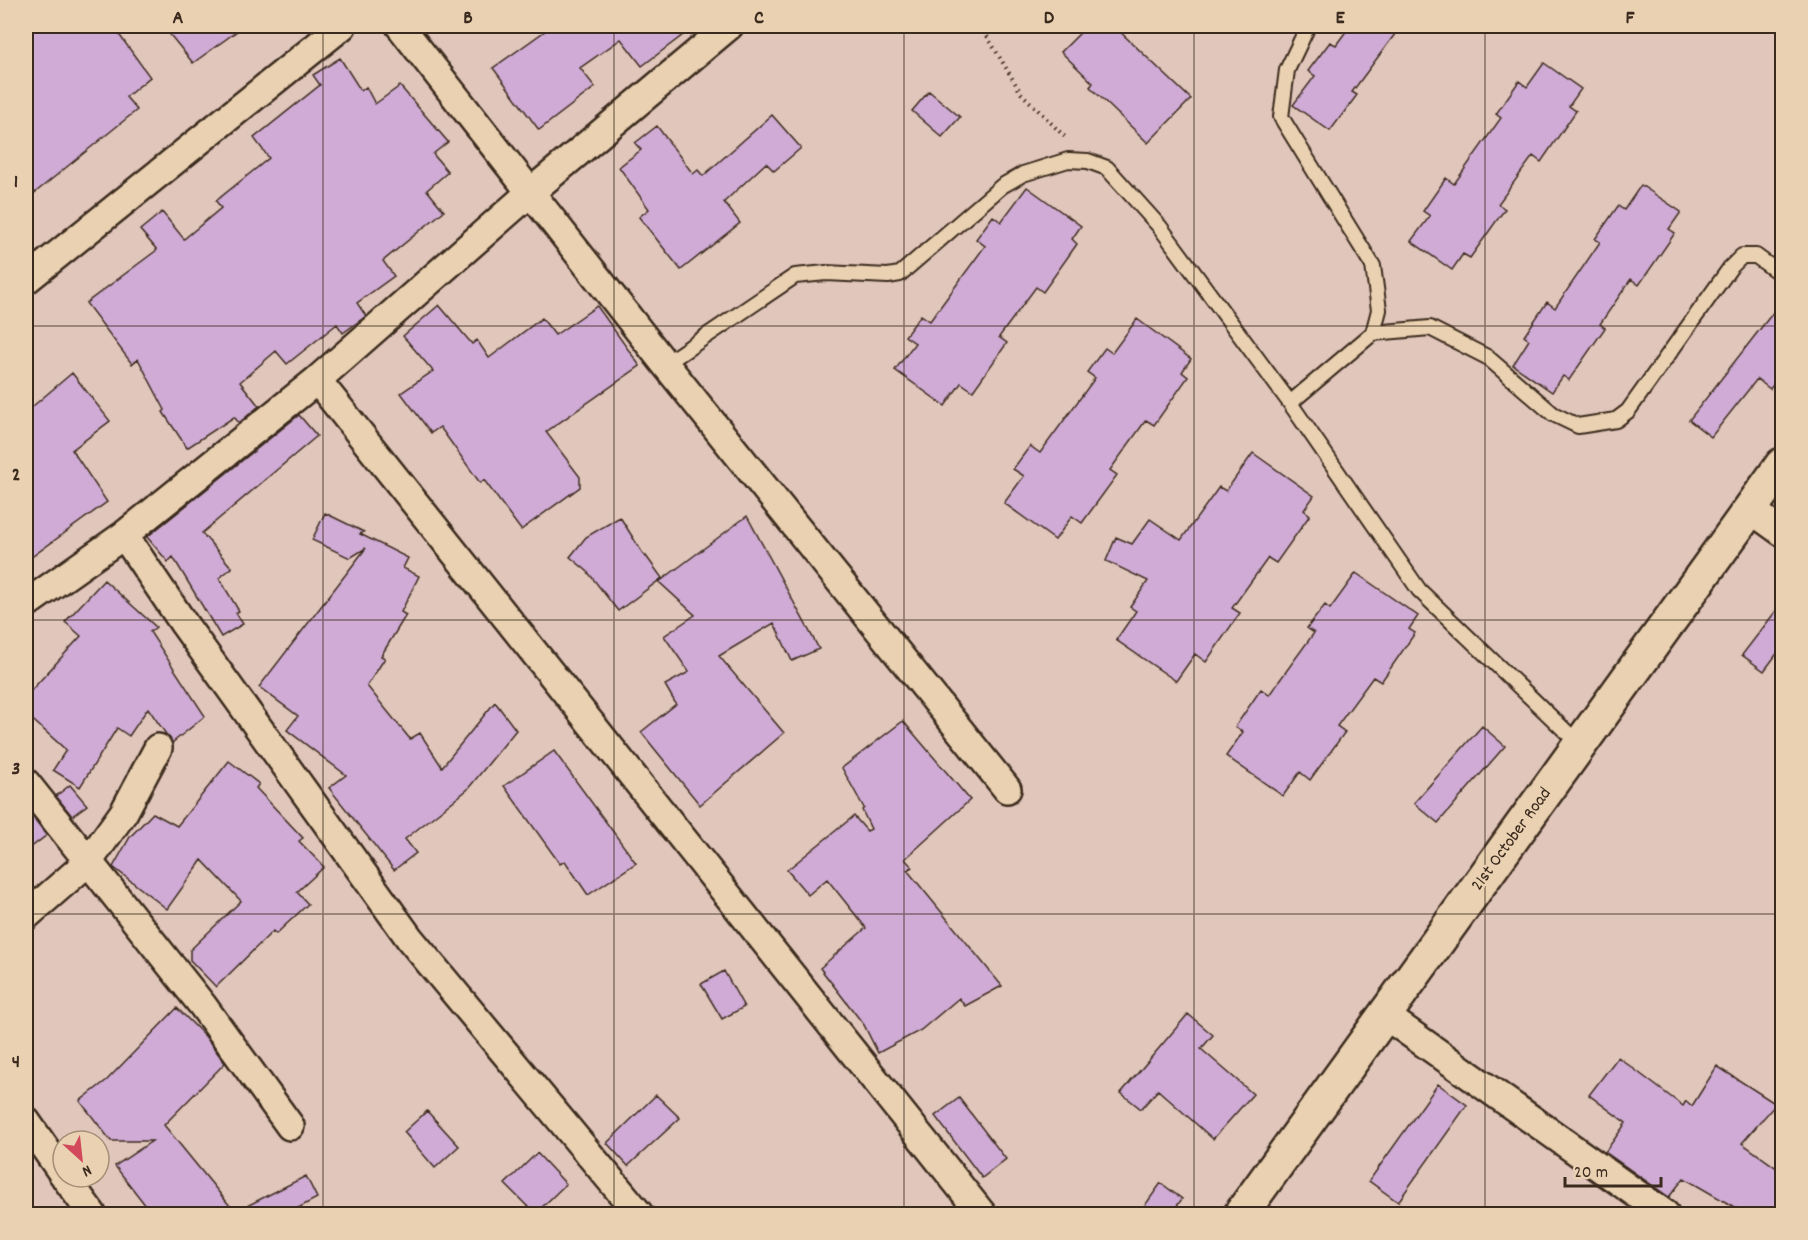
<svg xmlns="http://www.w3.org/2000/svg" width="1808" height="1240" font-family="Dekko,sans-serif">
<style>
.building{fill:#cfabd5;stroke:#3b2a1e;stroke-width:1.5}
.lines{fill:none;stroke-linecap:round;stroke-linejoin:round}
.service-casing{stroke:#3b2a1e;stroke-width:18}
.minor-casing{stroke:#3b2a1e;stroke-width:32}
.primary-casing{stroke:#3b2a1e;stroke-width:38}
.path{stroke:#3b2a1e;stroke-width:4;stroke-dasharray:1.5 4.5;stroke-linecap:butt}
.service{stroke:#e9d1b1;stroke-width:14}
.minor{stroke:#e9d1b1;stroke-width:27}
.primary{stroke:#e9d1b1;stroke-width:33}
.grid{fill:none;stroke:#3b2a1e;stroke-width:1.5;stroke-opacity:0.55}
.labels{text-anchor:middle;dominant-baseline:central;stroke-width:5;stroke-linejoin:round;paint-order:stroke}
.street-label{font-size:18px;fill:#3b2a1e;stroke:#e9d1b1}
.neatline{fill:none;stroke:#3b2a1e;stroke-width:2}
.grid-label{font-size:20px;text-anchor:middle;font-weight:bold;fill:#3b2a1e}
</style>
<rect width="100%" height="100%" fill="#e1c6bc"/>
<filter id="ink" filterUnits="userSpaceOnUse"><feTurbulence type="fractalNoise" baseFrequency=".0167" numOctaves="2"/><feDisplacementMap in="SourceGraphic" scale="12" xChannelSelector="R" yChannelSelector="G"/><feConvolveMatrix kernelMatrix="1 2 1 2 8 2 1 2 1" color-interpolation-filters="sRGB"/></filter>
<g filter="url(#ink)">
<!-- building -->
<path class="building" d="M 26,26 L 113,26 L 150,77 L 126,97 L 137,110 L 26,200 Z
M 163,26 L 244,26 L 193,63 Z
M 552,26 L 695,26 L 642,66 L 621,39 L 580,68 L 595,87 L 539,130 L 493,68 Z
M 1087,26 L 1114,26 L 1191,99 L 1148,143 L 1090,87 L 1093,83 L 1061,52 Z
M 1350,26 L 1401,26 L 1352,92 L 1357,95 L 1330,131 L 1293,105 L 1315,76 L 1308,71 L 1330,42 L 1336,45 Z
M 340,58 L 361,91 L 366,87 L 375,104 L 400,86 L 448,142 L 433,154 L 448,172 L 427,190 L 444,211 L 383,261 L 394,276 L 357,303 L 366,316 L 343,333 L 337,324 L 287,364 L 276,351 L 240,382 L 259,406 L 239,423 L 234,417 L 187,448 L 163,412 L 165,410 L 138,359 L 132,364 L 86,303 L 157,250 L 140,230 L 162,212 L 184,239 L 221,208 L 216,201 L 269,158 L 254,138 L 320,85 L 313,75 Z
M 1544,63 L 1581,89 L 1569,106 L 1576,111 L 1541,162 L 1533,156 L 1498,204 L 1505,209 L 1470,258 L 1463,254 L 1452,270 L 1411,241 L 1430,216 L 1423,211 L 1446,178 L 1454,184 L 1501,118 L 1496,114 L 1519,81 L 1527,87 Z
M 929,91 L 960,117 L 942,137 L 912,111 Z
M 772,115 L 801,148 L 774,171 L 766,163 L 724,202 L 740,223 L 681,270 L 639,217 L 649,209 L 619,167 L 641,150 L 635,143 L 657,126 L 693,174 L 698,170 L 703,176 Z
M 1641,185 L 1681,212 L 1669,229 L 1675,233 L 1639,285 L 1631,279 L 1600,324 L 1605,328 L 1569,380 L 1563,376 L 1552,392 L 1513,365 L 1529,340 L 1524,336 L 1547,302 L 1555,308 L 1600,242 L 1595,239 L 1618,206 L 1624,210 Z
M 1027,187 L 1081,226 L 1072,239 L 1077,244 L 1043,292 L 1036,287 L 999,337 L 1007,343 L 973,391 L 961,383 L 945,406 L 895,370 L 915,343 L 905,336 L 921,315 L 930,321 L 985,246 L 976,239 L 993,216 L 1001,222 Z
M 1782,301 L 1782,373 L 1770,389 L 1757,379 L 1711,437 L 1689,420 Z
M 439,305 L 472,344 L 477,340 L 489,358 L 542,318 L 555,335 L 597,306 L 640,366 L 546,432 L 580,477 L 580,487 L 521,530 L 484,480 L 480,483 L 440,427 L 431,433 L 401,393 L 433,371 L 403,336 Z
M 1137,319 L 1191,359 L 1182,372 L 1188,377 L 1154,425 L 1146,420 L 1110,470 L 1117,475 L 1082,523 L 1072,516 L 1055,540 L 1004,503 L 1024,476 L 1013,469 L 1030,446 L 1040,453 L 1095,378 L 1087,372 L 1105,348 L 1112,353 Z
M 72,373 L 110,421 L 72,450 L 107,502 L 26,561 L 26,412 Z
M 299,415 L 317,436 L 202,533 L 232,568 L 219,578 L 239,611 L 236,613 L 243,624 L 221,637 L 173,557 L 168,562 L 147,537 Z
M 1253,453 L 1314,496 L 1304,510 L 1310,515 L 1276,563 L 1268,558 L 1232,608 L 1240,613 L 1206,662 L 1195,654 L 1176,681 L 1116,640 L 1136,611 L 1130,607 L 1148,581 L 1106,561 L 1116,537 L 1132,544 L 1150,519 L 1181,540 L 1219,487 L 1226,491 Z
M 325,513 L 364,532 L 360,534 L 408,558 L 403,568 L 419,576 L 401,612 L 406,615 L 381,656 L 385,658 L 367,686 L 410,739 L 420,733 L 442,767 L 495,702 L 516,730 L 467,790 L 405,839 L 416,853 L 394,870 L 329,788 L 346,775 L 287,730 L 298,716 L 259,687 L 366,548 L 350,558 L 312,540 Z
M 747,516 L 819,649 L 792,661 L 774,623 L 719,656 L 784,733 L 700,805 L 641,732 L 676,704 L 665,685 L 689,672 L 664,636 L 695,615 L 659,582 Z
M 620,517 L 645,557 L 646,556 L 662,578 L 618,611 L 587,571 L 570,557 L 586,537 Z
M 1356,573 L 1418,616 L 1409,629 L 1415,633 L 1381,682 L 1373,677 L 1337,726 L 1345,732 L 1310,780 L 1300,772 L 1283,796 L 1226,756 L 1243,732 L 1235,727 L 1261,689 L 1269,695 L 1314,633 L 1307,628 L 1325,605 L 1330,609 Z
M 104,580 L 156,627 L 150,632 L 205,716 L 172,743 L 148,708 L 129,736 L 117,728 L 80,787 L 53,770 L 66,750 L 26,714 L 26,696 L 81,636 L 65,622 Z
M 1782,603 L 1782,647 L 1764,671 L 1742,655 Z
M 903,721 L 970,800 L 905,859 L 912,867 L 907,870 L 1002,986 L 965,1006 L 959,998 L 921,1030 L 878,1053 L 864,1025 L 820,968 L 866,928 L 827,879 L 808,895 L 787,870 L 854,816 L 867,831 L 871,829 L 862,810 L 864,808 L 842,768 Z
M 1482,726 L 1505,746 L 1438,823 L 1414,803 Z
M 554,751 L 636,863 L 588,895 L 565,861 L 560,864 L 504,786 Z
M 229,761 L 259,784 L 256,788 L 303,838 L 299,841 L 324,867 L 297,892 L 308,904 L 276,934 L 273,931 L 216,987 L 190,960 L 190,950 L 241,901 L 202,860 L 167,909 L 113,867 L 130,837 L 153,813 L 177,826 Z
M 70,785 L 87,805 L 72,816 L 56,796 Z
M 31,815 L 47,835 L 26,851 L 26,820 Z
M 724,971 L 744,1007 L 722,1019 L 701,984 Z
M 177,1008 L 205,1036 L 225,1063 L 164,1125 L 235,1212 L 306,1176 L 317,1198 L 285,1215 L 153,1215 L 115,1166 L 152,1141 L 111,1141 L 80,1101 L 107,1080 Z
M 1188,1014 L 1213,1035 L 1201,1049 L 1253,1094 L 1213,1139 L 1158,1090 L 1141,1109 L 1121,1093 Z
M 1618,1057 L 1683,1106 L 1686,1101 L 1692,1106 L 1717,1066 L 1776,1104 L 1742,1143 L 1782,1172 L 1782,1215 L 1748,1215 L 1684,1178 L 1669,1197 L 1605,1152 L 1626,1123 L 1589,1095 Z
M 1438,1084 L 1467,1105 L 1398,1202 L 1369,1181 Z
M 656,1095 L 680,1118 L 628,1166 L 607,1143 Z
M 959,1098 L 1006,1159 L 982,1178 L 935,1116 Z
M 427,1111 L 459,1146 L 435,1168 L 404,1132 Z
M 537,1153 L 566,1184 L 535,1214 L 505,1184 Z
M 1161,1183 L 1182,1199 L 1170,1215 L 1138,1215 Z"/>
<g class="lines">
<defs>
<path id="service" d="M 1308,26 L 1287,70 L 1281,117 L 1373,266 L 1379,310 L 1373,333
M 665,364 L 795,276 L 826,273 L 888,276 L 900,274 L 1002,186 L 1023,174 L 1068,160 L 1088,161 L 1107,168 L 1160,227 L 1290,403 L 1419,590 L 1580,745
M 1290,403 L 1373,333 L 1430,328 L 1487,357 L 1553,414 L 1578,426 L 1616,420 L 1628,411 L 1730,268 L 1742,256 L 1756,256 L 1782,275"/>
<path id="minor" d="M 400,26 L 665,364 L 1007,789
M 26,280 L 342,26
M 317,380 L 982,1214
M 1750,509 L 1782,532
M 124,535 L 184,624 L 410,939 L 639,1214
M 26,604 L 124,535 L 317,380 L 532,191 L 729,26
M 26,783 L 203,1006 L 290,1126
M 26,916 L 88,862 L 124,812 L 158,748
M 1386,1016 L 1665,1214
M 26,1121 L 63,1174
M 65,1177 L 92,1214"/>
<path id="primary" d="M 1241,1214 L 1782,465"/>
</defs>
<!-- service casing -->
<use href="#service" class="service-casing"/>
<!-- minor casing -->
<use href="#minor" class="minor-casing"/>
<!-- primary casing -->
<use href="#primary" class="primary-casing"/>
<!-- path -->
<path class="path" d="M 981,26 L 1021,93 L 1065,137"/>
<!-- service -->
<use href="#service" class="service"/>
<!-- minor -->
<use href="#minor" class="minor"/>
<!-- primary -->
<use href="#primary" class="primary"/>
</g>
</g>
<!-- grid -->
<path class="grid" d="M 323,26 L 323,1214M 614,26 L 614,1214M 904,26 L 904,1214M 1194,26 L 1194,1214M 1485,26 L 1485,1214M 26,326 L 1782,326M 26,620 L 1782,620M 26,914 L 1782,914"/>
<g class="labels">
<!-- street labels -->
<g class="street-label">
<text transform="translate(1512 840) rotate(-54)">21st October Road</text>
</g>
</g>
<!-- margin -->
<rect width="1808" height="1240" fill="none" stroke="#e9d1b1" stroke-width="66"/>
<!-- north arrow -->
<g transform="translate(81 1159) rotate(153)"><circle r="28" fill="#e9d1b1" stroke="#a38e76" stroke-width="1.5"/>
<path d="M0-4.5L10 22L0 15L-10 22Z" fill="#d1495b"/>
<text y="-9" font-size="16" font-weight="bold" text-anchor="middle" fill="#3b2a1e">N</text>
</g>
<!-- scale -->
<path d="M1565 1177v9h96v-9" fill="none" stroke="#3b2a1e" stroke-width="3"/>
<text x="1574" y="1177" font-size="18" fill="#3b2a1e" stroke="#e9d1b1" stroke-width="4.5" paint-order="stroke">20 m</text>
<rect x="33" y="33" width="1742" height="1174" class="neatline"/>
<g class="grid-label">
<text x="178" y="23">A</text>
<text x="468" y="23">B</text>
<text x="759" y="23">C</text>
<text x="1049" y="23">D</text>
<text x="1340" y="23">E</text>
<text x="1630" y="23">F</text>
<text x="16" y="187">1</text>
<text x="16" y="480">2</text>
<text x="16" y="774">3</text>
<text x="16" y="1067">4</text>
</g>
</svg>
